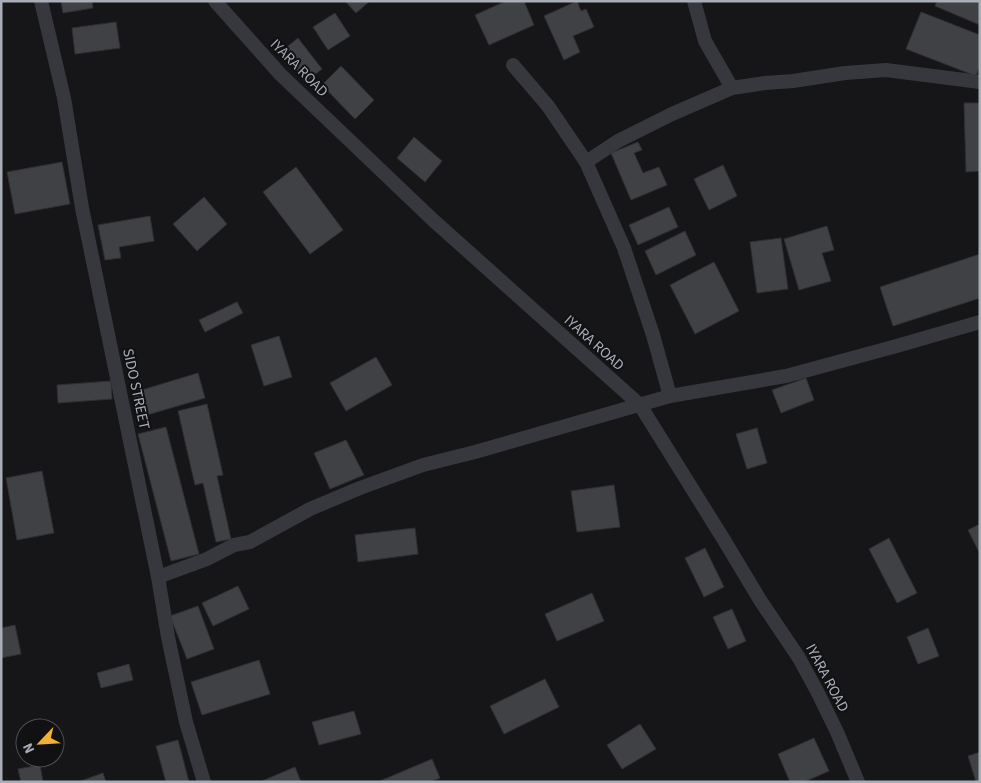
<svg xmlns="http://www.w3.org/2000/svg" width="981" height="783" font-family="'Source Sans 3',sans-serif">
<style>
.building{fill:#404145;stroke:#303034}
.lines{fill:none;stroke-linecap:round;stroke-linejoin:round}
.minor{stroke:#37383d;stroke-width:14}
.labels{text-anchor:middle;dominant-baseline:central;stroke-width:4;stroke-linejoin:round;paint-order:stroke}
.street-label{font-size:15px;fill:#a8adb8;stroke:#111113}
</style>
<rect width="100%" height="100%" fill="#161618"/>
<!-- building -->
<path class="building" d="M 61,1 L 92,1 L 93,8 L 63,13 Z
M 345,1 L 370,1 L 356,13 Z
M 506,1 L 524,1 L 534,25 L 489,45 L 475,15 Z
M 577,1 L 581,11 L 586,9 L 594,27 L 573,36 L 580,52 L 564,60 L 544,16 Z
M 937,1 L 980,1 L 980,25 L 935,6 Z
M 921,12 L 980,35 L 980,66 L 976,76 L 906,49 Z
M 335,13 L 350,36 L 328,50 L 313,27 Z
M 116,22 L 120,48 L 75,54 L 72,28 Z
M 298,38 L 322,69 L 305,82 L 282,51 Z
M 341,66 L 374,100 L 355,119 L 322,85 Z
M 964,103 L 980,103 L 980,171 L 966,172 Z
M 414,137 L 442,161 L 425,182 L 397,158 Z
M 638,142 L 642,150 L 634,153 L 643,173 L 659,167 L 667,185 L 631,200 L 611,153 Z
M 62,162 L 70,204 L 15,214 L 7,172 Z
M 723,165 L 737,196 L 709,210 L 694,179 Z
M 296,167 L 343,230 L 310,254 L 263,192 Z
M 204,197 L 227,224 L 197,251 L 173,224 Z
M 669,207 L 678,227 L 638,245 L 629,225 Z
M 150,216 L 154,241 L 119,247 L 121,258 L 105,260 L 98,225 Z
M 827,226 L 834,250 L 822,253 L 831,281 L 799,290 L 784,239 Z
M 685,231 L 696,255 L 656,275 L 645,251 Z
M 781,238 L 788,289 L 757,293 L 750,242 Z
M 980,254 L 980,298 L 893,326 L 880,287 Z
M 714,262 L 739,311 L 695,334 L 670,285 Z
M 237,302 L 243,313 L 205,332 L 199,320 Z
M 279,336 L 292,377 L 264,386 L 251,345 Z
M 376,357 L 392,385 L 346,411 L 330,383 Z
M 198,373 L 205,398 L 140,417 L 132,393 Z
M 806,378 L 814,400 L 781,413 L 772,390 Z
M 111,381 L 112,399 L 58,403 L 57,385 Z
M 207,404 L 223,475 L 217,476 L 231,539 L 216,542 L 203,483 L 195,485 L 178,411 Z
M 166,427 L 199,554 L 171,561 L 138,434 Z
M 757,428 L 767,463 L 747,469 L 736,434 Z
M 346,440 L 364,475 L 330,489 L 314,453 Z
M 42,471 L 54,533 L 17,540 L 6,478 Z
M 614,485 L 620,527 L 577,532 L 571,491 Z
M 980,524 L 980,554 L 968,530 Z
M 415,528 L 418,554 L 358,562 L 355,535 Z
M 889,538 L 917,593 L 897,603 L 869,549 Z
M 705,548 L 724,587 L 704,597 L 685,558 Z
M 238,586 L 249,609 L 213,626 L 202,603 Z
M 592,593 L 604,621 L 557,641 L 545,614 Z
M 198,606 L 214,649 L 187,659 L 170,616 Z
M 732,609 L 746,641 L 728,649 L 713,617 Z
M 15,625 L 21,654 L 1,658 L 1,628 Z
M 928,628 L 939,656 L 918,664 L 907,637 Z
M 259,660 L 270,694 L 202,715 L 191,682 Z
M 129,664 L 133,680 L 101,688 L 97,673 Z
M 545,679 L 559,707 L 504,734 L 490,706 Z
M 354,711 L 361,734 L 319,745 L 312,722 Z
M 640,724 L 656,749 L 622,769 L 607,745 Z
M 814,738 L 829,771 L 804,782 L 790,782 L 778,754 Z
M 178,740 L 189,782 L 166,782 L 156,746 Z
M 980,752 L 980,782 L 976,782 L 968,756 Z
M 432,759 L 440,778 L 430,782 L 381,782 L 380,781 Z
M 40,765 L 43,782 L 21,782 L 18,769 Z
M 295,767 L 301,782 L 262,782 L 262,781 Z
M 103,773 L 106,782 L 78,782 Z"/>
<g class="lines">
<!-- minor -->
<path class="minor" d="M 41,1 L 64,98 L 82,208 L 158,577 L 168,637 L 186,722 L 204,782
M 215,1 L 280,74 L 433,220 L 640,405 L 724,540 L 760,600 L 799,658 L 818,693 L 837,732 L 858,782
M 694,1 L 705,41 L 732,88
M 513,65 L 548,106 L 586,162 L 624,248 L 653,335 L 670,396
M 586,162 L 618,141 L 672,114 L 732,88 L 765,83 L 793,81 L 845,73 L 886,70 L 980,82
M 158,577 L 207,559 L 234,545 L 250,542 L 310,509 L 360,488 L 423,465 L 475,452 L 670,396 L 786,376 L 893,347 L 980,322"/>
</g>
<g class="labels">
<!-- street labels -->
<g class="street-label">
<text transform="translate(299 68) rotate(45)">IYARA ROAD</text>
<text transform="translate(594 343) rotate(42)">IYARA ROAD</text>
<text transform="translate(136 389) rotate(78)">SIDO STREET</text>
<text transform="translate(827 678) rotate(62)">IYARA ROAD</text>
</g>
</g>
<!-- border -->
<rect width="981" height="783" fill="none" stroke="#a8adb8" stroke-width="5"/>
<!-- north arrow -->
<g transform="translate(40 743) rotate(245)"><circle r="24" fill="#111113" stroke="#4d4f55"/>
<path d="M0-4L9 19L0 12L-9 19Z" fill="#f2b134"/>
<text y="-8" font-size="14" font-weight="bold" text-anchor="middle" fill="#a8adb8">N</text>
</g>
</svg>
